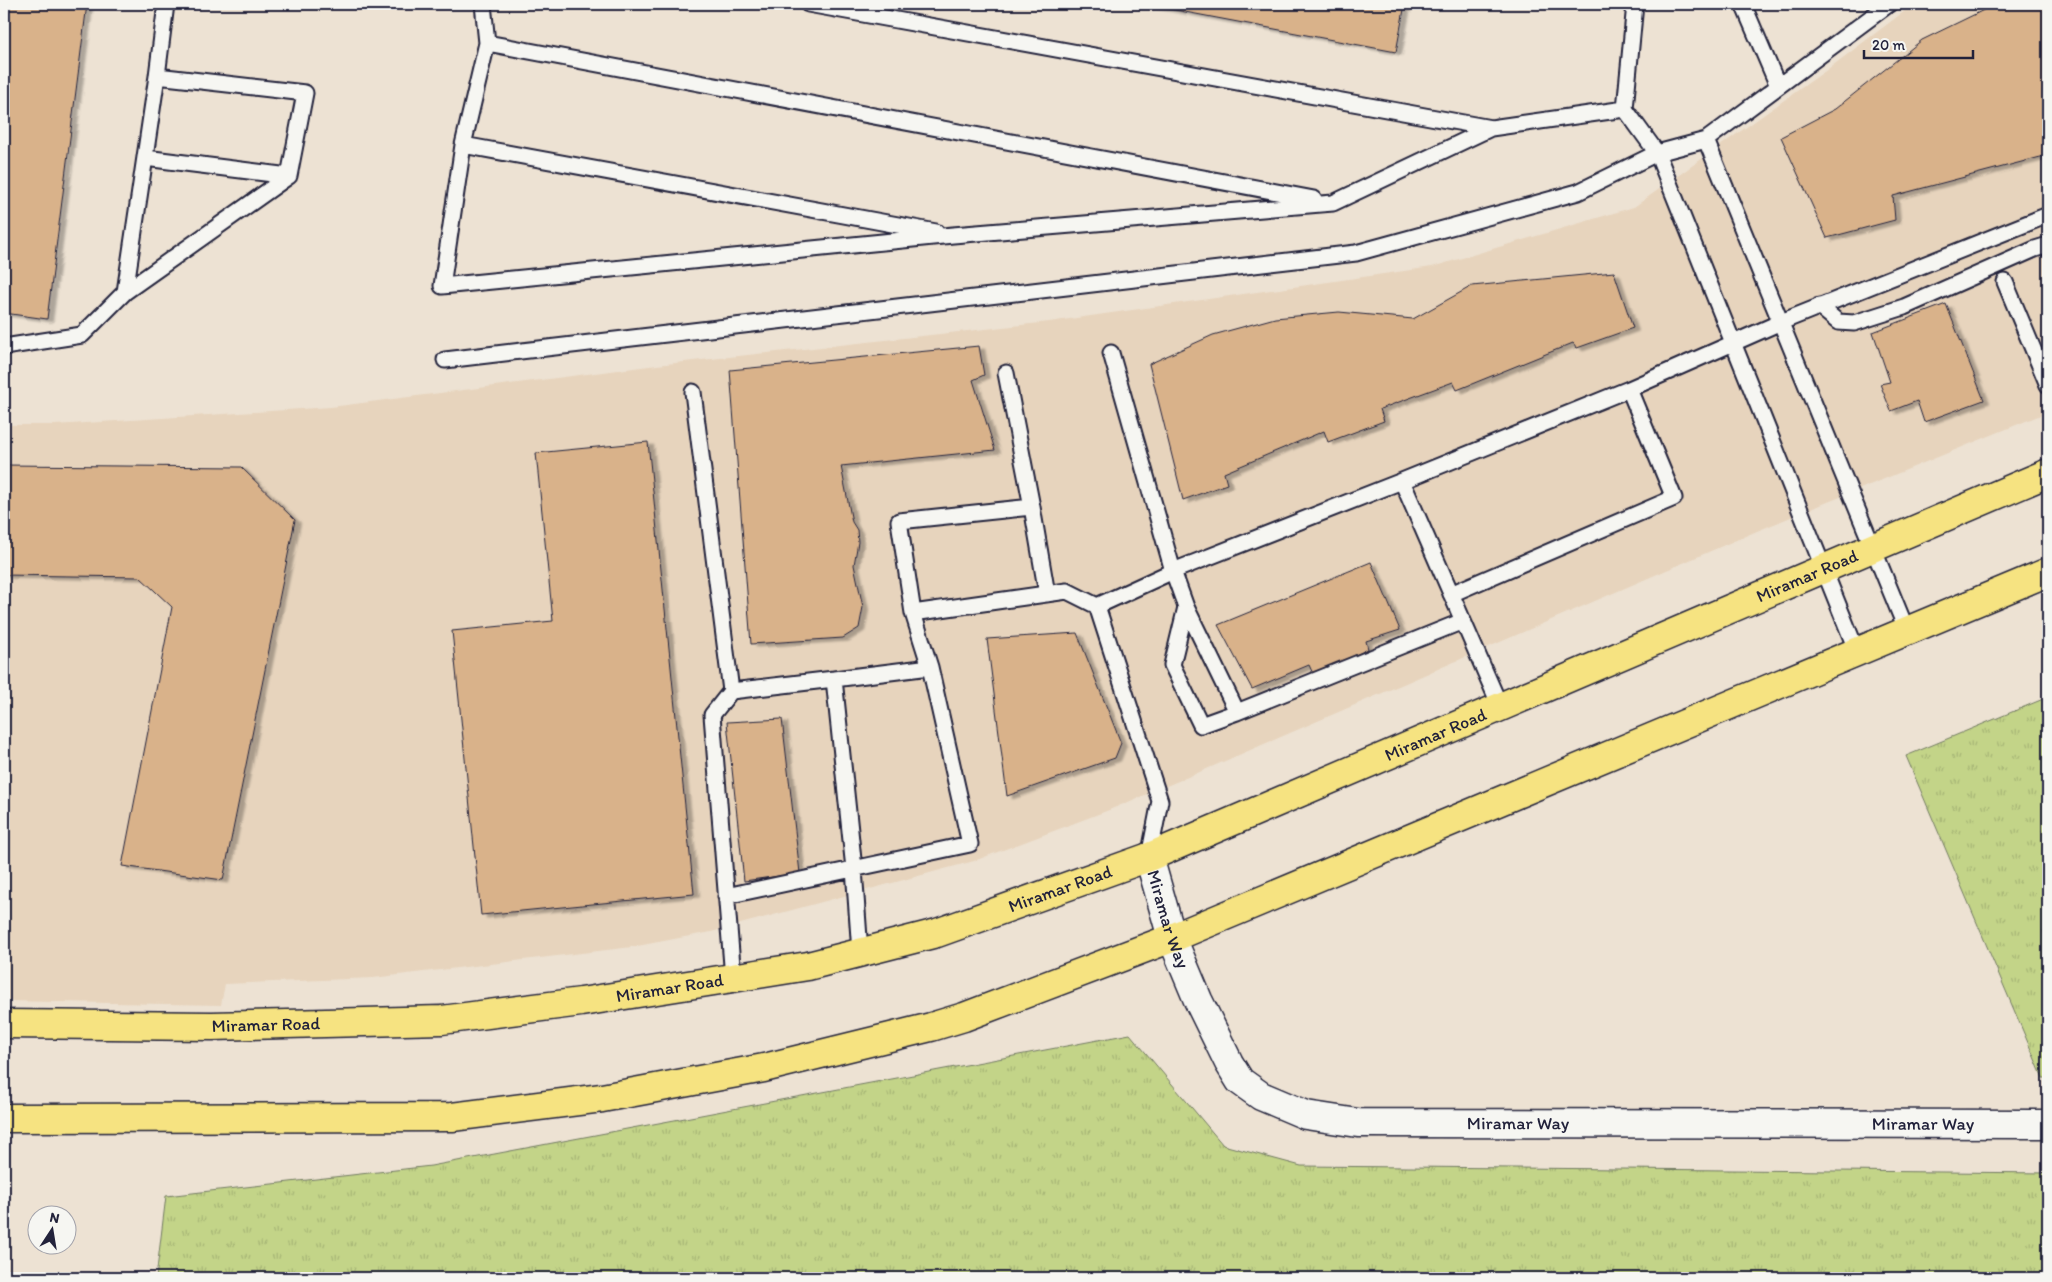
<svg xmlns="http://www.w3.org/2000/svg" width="2052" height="1282" font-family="Itim,sans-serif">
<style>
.built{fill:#e7d4bd}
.grass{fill:url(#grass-tufts);stroke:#727b62}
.building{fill:#d9b28a;stroke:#22223b;filter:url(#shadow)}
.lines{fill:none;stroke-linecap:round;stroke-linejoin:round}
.lane-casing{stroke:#22223b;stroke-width:19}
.secondary-casing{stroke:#22223b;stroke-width:31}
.primary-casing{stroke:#22223b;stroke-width:31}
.lane{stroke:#f6f6f2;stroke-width:15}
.secondary{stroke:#f6f6f2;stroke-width:28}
.primary{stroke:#f6e381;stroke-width:28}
.labels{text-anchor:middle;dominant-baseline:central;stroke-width:5;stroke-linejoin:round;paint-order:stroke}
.street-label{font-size:18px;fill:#22223b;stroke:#f6f6f2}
</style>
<defs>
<pattern id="grass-tufts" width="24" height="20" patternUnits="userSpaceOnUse" patternTransform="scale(1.25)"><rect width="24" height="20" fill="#c3d488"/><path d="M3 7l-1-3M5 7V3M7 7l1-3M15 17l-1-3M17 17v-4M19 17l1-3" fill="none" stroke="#a7b676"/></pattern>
<filter id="shadow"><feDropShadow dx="5.5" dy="3" stdDeviation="1" flood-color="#0004"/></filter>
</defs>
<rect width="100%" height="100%" fill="#ede2d3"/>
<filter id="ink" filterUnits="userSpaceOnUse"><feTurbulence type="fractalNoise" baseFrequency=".02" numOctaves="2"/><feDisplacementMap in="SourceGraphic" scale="10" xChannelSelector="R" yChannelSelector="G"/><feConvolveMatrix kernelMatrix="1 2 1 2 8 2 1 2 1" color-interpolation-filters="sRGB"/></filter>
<g filter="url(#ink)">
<!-- built -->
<path class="built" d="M 1914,4 L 2048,4 L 2048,412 L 1757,531 L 1195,774 L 1109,810 L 974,861 L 711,932 L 632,947 L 373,978 L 225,984 L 221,1005 L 4,1001 L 4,425 L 55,425 L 331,407 L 657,365 L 1049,322 L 1432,267 L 1634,207 L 1828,69 Z"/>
<!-- grass -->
<path class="grass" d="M 2048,697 L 2048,1078 L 2043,1078 L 1906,756 Z
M 1130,1034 L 1223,1145 L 1301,1166 L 2048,1173 L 2048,1278 L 156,1278 L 166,1196 L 431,1166 Z"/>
<!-- building -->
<path class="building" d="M 4,4 L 87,4 L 47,319 L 4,313 Z
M 1143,4 L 1405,4 L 1396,52 Z
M 1996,4 L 2048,4 L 2048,155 L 1893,196 L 1895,220 L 1827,238 L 1781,137 L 1835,109 L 1922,40 Z
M 1614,272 L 1633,328 L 1577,348 L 1573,343 L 1457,390 L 1453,382 L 1380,409 L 1384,421 L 1328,442 L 1324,431 L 1224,473 L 1227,484 L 1183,500 L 1149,364 L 1213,335 L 1275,318 L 1339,312 L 1413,319 L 1472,286 Z
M 1946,304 L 1984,400 L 1924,422 L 1917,401 L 1891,411 L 1880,384 L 1890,382 L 1873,332 Z
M 979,346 L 984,375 L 973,380 L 995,450 L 841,466 L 852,522 L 857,530 L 858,542 L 854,565 L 863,607 L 859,628 L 843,638 L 751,644 L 730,370 Z
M 648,442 L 694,894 L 481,915 L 452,631 L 553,621 L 536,453 Z
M 4,465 L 241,467 L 295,520 L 223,880 L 122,866 L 172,607 L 140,577 L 4,575 Z
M 1371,562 L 1400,630 L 1366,641 L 1368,649 L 1314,676 L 1309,665 L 1252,689 L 1218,625 Z
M 1077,633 L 1121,743 L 1115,758 L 1007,796 L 987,639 Z
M 782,719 L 800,873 L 744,881 L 727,722 Z"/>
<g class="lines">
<defs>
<path id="lane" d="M 483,4 L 487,43 L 463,145 L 442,286 L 953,235 L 1333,203 L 1491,128 L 1625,109
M 808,4 L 1491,128
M 1635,4 L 1625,109 L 1657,153 L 1857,652
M 1743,4 L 1778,86
M 487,43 L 1314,199
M 157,76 L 166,4
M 1706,140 L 1907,631
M 463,145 L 936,232
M 145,158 L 289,176
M 2005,282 L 2048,385
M 1819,306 L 1838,322 L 1854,323 L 1904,307 L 2035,249 L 2048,245
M 4,347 L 82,335 L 125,292 L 289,176 L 305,93 L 157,76 L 125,292
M 1111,353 L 1173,571 L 1186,607 L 1237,712 L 1463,621
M 445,360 L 1356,253 L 1578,192 L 1657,153 L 1706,140 L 1889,4
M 1006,373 L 1032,507
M 693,392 L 731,691
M 1402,481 L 1629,389 L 1781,322 L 2048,215
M 1451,594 L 1674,498 L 1629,389
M 1097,606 L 1173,571 L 1402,481 L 1500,706
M 1186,607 L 1172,665 L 1201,725 L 1237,712
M 913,613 L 899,521 L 1032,507 L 1047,594
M 726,896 L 970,844 L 930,667
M 860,952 L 854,869 L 834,679 L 930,667 L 913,613 L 1067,591 L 1097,606 L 1160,801 L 1149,857
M 733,978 L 712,715 L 731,691 L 834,679"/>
<g id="secondary">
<path id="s1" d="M 1149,857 L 1172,938 L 1198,1000 L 1229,1063 L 1240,1081 L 1261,1096 L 1306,1115 L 1358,1123 L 2048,1124"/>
</g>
<g id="primary">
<path id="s2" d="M 4,1024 L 212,1026 L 442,1020 L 581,1002 L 808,966 L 937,933 L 1149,857 L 2048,473"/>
<path d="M 4,1118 L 452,1117 L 602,1098 L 764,1068 L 931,1027 L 964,1017 L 1172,938 L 2048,572"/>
</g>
</defs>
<!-- lane casing -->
<use href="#lane" class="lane-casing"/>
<!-- secondary casing -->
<use href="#secondary" class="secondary-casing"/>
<!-- primary casing -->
<use href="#primary" class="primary-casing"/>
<!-- lane -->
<use href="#lane" class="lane"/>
<!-- secondary -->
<use href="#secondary" class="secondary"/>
<!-- primary -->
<use href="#primary" class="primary"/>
</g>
</g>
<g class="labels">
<!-- street labels -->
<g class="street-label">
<text stroke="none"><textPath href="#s2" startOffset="1882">Miramar Road</textPath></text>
<text stroke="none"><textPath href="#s2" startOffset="1478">Miramar Road</textPath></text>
<text stroke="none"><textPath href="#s2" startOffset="1072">Miramar Road</textPath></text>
<text stroke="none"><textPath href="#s1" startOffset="65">Miramar Way</textPath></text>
<text stroke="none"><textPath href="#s2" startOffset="668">Miramar Road</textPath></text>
<text stroke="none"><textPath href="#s2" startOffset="262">Miramar Road</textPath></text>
<text stroke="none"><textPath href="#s1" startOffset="530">Miramar Way</textPath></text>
<text stroke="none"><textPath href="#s1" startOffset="935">Miramar Way</textPath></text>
</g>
</g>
<!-- margin -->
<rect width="2052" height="1282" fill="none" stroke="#f6f6f2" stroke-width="20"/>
<rect x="10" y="10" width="2032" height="1262" fill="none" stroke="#22223b" stroke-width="2" filter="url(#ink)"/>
<!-- north arrow -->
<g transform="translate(52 1230) rotate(12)"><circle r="24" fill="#f6f6f2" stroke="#a1a1a9"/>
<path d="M0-4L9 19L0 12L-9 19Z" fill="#22223b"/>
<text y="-8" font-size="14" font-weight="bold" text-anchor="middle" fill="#22223b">N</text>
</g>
<!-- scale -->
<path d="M1864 50v8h109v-8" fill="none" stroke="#22223b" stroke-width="2.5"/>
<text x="1872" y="50" font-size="15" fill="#22223b" stroke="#f6f6f2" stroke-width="4" paint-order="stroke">20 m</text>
</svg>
